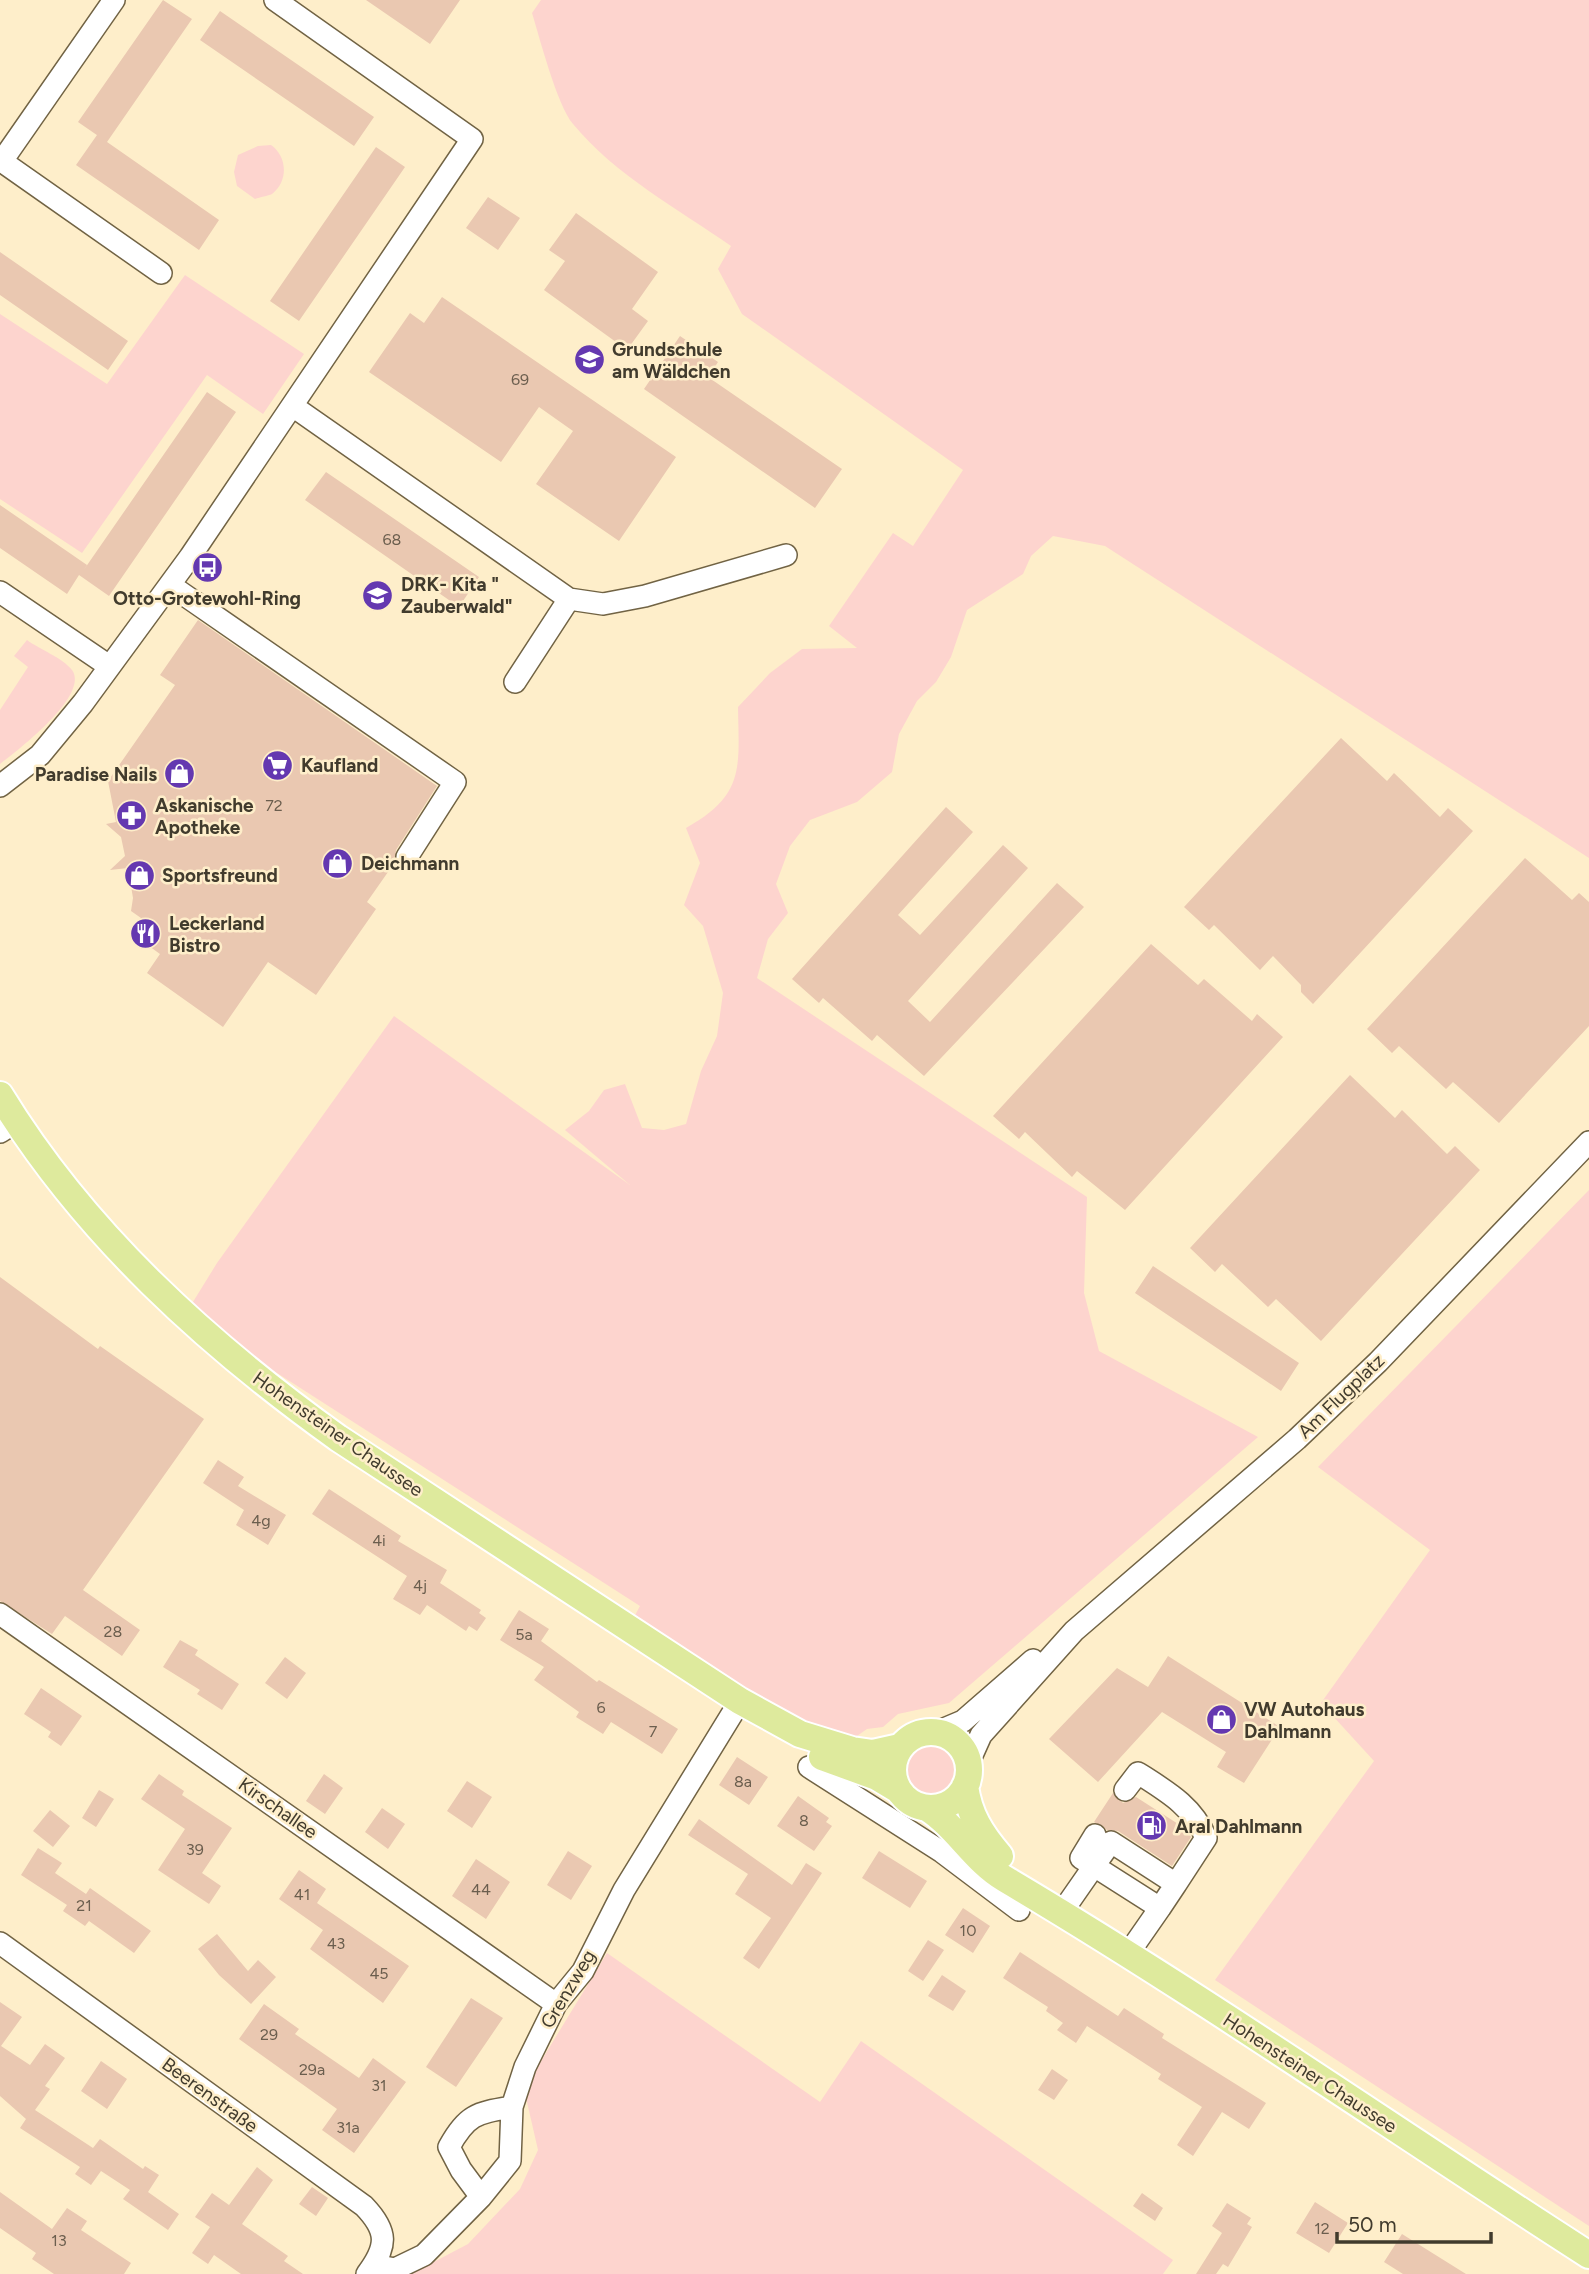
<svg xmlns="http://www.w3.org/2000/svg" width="1589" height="2274" font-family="Figtree,sans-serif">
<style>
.green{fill:#fdd4ce}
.building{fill:#eac8b1}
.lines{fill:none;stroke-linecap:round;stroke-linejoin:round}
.minor-casing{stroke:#716344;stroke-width:24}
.major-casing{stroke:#fff;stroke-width:30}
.minor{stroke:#fff;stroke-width:21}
.major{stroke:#deea9d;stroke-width:26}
.labels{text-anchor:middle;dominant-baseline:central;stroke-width:5;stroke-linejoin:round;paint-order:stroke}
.number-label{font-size:16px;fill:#6b5e4e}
.poi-label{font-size:19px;font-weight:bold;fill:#413b2d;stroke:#feeeca;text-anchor:start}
.street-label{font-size:19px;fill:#413b2d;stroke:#feeeca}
</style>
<rect width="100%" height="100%" fill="#feeeca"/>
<!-- green -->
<path class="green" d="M 541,0 L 1589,0 L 1589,858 L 1105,546 L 1053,536 L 1031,556 L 1023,574 L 967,610 L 951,657 L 936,682 L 917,701 L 899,734 L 892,772 L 857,802 L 810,820 L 790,846 L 776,884 L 788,913 L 768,939 L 757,978 L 1087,1197 L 1084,1293 L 1099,1351 L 1258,1437 L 949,1703 L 898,1714 L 883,1727 L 867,1729 L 857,1736 L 855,1745 L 808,1731 L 633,1619 L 640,1606 L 249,1355 L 188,1310 L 217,1263 L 394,1016 L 630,1185 L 565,1130 L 589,1111 L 604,1090 L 625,1084 L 642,1128 L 664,1130 L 686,1124 L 701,1071 L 717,1036 L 723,993 L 703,926 L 684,905 L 700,863 L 686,828 C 745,795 739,768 738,707 L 770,673 L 802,649 L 857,648 L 829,626 L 893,533 L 913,546 L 963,470 L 742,314 L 718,269 L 731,246 C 678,209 615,175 573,124 C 557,105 540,39 532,13 Z
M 271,145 C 287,156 289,181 272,194 C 268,196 260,197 255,199 L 237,186 L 234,172 L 238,155 L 258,146 Z
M 185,275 L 304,354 L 263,414 L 207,375 L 82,553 L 0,499 L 0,314 L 107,384 Z
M 27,640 C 39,649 63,658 72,670 C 90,695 18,750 0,764 L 0,710 L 28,667 L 14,656 Z
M 1589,1190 L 1589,2226 L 1215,1980 L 1374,1761 L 1321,1703 L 1430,1550 L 1318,1467 Z
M906 1770a24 24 0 1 1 48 0a24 24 0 1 1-48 0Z
M 607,1953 L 820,2102 L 861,2041 L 1173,2260 L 1163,2274 L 411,2274 L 468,2244 L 520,2189 L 538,2150 L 524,2089 Z"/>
<!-- building -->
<path class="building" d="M 163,0 L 192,19 L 107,142 L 78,122 Z
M 366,0 L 460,0 L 430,44 Z
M 220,11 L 374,117 L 354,146 L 200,40 Z
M 97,135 L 219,220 L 199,250 L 76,165 Z
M 376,147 L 405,167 L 299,321 L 270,301 Z
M 488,197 L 520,218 L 498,250 L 466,228 Z
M 576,213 L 658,272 L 632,309 L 648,321 L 627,350 L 544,290 L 565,261 L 549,250 Z
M 0,252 L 128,341 L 108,370 L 0,295 Z
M 442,297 L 676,457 L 619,541 L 536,484 L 573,431 L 539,407 L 501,462 L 369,372 L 410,313 L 424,323 Z
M 680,336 L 718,362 L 708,377 L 842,469 L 815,508 L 644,389 Z
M 207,392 L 236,412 L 109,596 L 79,575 L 67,594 L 0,548 L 0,505 L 87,565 L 83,571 Z
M 326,472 L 479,577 L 459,607 L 305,500 Z
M 198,620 L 437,786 L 396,850 L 395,862 L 367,902 L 376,909 L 316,995 L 268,962 L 223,1027 L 147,973 L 160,954 L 131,933 L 141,918 L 131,911 L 133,898 L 128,868 L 110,870 L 125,856 L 121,837 L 106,824 L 116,822 L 108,781 L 175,685 L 160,675 Z
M 1341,738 L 1387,781 L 1394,773 L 1440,817 L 1448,808 L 1473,831 L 1313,1004 L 1301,992 L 1301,985 L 1273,956 L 1260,970 L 1214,925 L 1209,930 L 1184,907 Z
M 946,807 L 973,832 L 898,915 L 920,935 L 1003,845 L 1028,868 L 908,1001 L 930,1022 L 1057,883 L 1084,907 L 924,1076 L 877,1035 L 872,1041 L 823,998 L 819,1003 L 792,979 Z
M 1525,858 L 1572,900 L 1579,893 L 1589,902 L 1589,1026 L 1499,1123 L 1453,1082 L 1446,1089 L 1399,1046 L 1392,1053 L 1367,1029 Z
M 1151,944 L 1198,985 L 1204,979 L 1252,1021 L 1257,1014 L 1283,1037 L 1125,1210 L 1077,1171 L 1072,1177 L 1025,1132 L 1019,1139 L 993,1116 Z
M 1350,1075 L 1395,1118 L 1402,1110 L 1447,1154 L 1455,1146 L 1480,1170 L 1321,1341 L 1276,1299 L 1268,1307 L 1222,1264 L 1215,1272 L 1190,1248 Z
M 1153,1266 L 1299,1363 L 1281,1391 L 1135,1293 Z
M 0,1277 L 98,1349 L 100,1346 L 204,1419 L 83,1590 L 140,1630 L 122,1656 L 65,1616 L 52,1634 L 0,1601 Z
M 218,1460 L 244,1477 L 238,1486 L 286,1515 L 268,1545 L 236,1525 L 244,1510 L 203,1483 Z
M 329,1489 L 401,1536 L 398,1541 L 447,1570 L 440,1583 L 481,1610 L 479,1613 L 486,1618 L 477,1631 L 469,1626 L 466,1631 L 427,1605 L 420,1615 L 393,1599 L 407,1576 L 312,1514 Z
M 519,1610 L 549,1629 L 541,1641 L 597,1682 L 599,1680 L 678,1729 L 662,1754 L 611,1722 L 603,1734 L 576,1717 L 579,1712 L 534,1680 L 544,1667 L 500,1640 Z
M 180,1640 L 198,1650 L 195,1655 L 239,1684 L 222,1710 L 197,1694 L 200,1690 L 163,1667 Z
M 1168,1656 L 1280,1727 L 1244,1783 L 1217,1767 L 1226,1752 L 1162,1712 L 1098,1782 L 1049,1739 L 1117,1668 L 1148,1687 Z
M 285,1657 L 306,1673 L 287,1699 L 265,1683 Z
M 41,1688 L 82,1716 L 61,1746 L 48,1737 L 51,1732 L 24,1714 Z
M 737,1757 L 768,1777 L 749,1805 L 719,1785 Z
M 159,1774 L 184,1791 L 182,1795 L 232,1828 L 202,1873 L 221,1886 L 209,1904 L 158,1870 L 185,1829 L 141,1799 Z
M 324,1774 L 343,1788 L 325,1814 L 306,1801 Z
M 467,1781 L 492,1797 L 472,1828 L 447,1811 Z
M 99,1790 L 114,1799 L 96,1827 L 82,1818 Z
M 1113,1793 L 1123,1803 L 1136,1797 L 1186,1829 L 1191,1837 L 1172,1866 L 1118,1831 L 1107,1830 L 1094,1822 Z
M 798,1796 L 829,1818 L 826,1822 L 832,1826 L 814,1851 L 777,1826 Z
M 382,1808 L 405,1824 L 388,1849 L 365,1832 Z
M 50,1810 L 70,1826 L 53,1847 L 33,1831 Z
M 699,1819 L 792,1885 L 806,1863 L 822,1873 L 759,1969 L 743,1958 L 771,1918 L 735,1894 L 748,1874 L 688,1835 Z
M 38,1848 L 62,1863 L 55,1873 L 86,1894 L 90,1888 L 151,1931 L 134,1953 L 89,1921 L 85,1926 L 63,1911 L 67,1905 L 21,1875 Z
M 568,1851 L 592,1866 L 571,1900 L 547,1885 Z
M 879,1851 L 927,1881 L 910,1908 L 862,1878 Z
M 476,1859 L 510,1882 L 486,1919 L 452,1896 Z
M 299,1870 L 326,1889 L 317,1903 L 409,1966 L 383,2003 L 310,1949 L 323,1930 L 279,1899 Z
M 963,1908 L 990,1926 L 973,1953 L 945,1935 Z
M 217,1934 L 248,1971 L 258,1960 L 276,1977 L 251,2004 L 219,1975 L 198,1949 Z
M 928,1940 L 944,1950 L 923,1981 L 908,1971 Z
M 1020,1952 L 1118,2016 L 1124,2008 L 1164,2034 L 1162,2038 L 1266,2103 L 1249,2129 L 1222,2112 L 1193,2156 L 1177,2145 L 1202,2107 L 1158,2079 L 1161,2074 L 1087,2026 L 1076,2043 L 1057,2030 L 1063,2023 L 1046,2011 L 1048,2007 L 1003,1978 Z
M 942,1975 L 966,1991 L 953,2011 L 928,1996 Z
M 471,1998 L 503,2018 L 456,2087 L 426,2067 Z
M 0,2002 L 22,2017 L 1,2046 L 30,2065 L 45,2044 L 65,2058 L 45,2086 L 50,2089 L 35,2110 L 93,2148 L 100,2139 L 143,2169 L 145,2166 L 159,2175 L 148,2192 L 179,2214 L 168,2230 L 123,2199 L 130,2190 L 101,2171 L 91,2185 L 75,2174 L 80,2167 L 20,2128 L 26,2119 L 0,2096 Z
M 264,2004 L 299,2029 L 295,2034 L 359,2078 L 373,2058 L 406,2082 L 354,2153 L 322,2130 L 337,2109 L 239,2039 Z
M 101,2061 L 127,2079 L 107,2109 L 81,2091 Z
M 1052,2069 L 1068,2080 L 1054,2100 L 1038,2090 Z
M 257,2167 L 273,2180 L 242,2224 L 288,2256 L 284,2261 L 303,2274 L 241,2274 L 214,2255 L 208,2264 L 192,2253 L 210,2227 L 195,2217 L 212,2193 L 229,2205 Z
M 312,2187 L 328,2198 L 316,2216 L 299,2204 Z
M 0,2192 L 52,2229 L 67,2208 L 87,2221 L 81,2230 L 131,2263 L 124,2274 L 54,2274 L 32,2259 L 36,2253 L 0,2228 Z
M 1142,2193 L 1163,2208 L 1155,2221 L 1133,2206 Z
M 1315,2202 L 1348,2223 L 1329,2253 L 1296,2233 Z
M 1227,2203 L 1251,2218 L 1247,2224 L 1252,2227 L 1228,2267 L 1223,2264 L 1216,2274 L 1196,2274 L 1222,2233 L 1212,2226 Z
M 1402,2234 L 1466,2274 L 1403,2274 L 1384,2262 Z"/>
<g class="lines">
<defs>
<path id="minor" d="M 0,160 L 161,273
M 2,161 L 114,0
M 294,407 L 569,599 L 603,604 L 645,596 L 786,555
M 170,585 L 455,782 L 407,857
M 0,592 L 109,666
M 515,682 L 569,599
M 0,786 L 40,755 L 83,703 L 190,557 L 472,139 L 275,0
M 0,1132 L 16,1122
M 0,1614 L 556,2004
M 937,1732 L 963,1721 L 1033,1660
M 968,1764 L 981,1735 L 1074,1631 L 1297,1439 L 1378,1362 L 1589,1142
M 809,1767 L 942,1852 L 1019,1910
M 1125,1790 L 1138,1773 C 1166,1791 1193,1806 1206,1838 L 1176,1884
M 1095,1835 L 1081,1858 L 1094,1866 L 1111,1842 L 1176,1884 L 1160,1908
M 1062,1912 L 1094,1866 L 1160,1908 L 1128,1954
M 0,1943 L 364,2206 C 388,2231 388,2246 367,2274
M 481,2197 L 461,2170 L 449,2147 C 467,2114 477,2113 512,2107
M 374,2265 L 395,2269 L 424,2255 L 481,2197 L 510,2161 L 512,2107 L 525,2067 L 556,2004 L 583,1971 L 624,1890 L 740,1701"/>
<path id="major" d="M 0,1095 C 85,1234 207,1344 338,1438 L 740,1701 L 800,1734 L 852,1750 L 873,1753 L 900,1747
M893 1770a38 38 0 1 1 76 0a38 38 0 1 1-76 0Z
M 822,1757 L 877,1777 L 897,1789
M 965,1786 C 969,1815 981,1834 1000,1856
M 927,1808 C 957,1827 974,1861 1005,1879 C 1204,1997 1394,2130 1589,2255"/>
</defs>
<!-- minor casing -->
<use href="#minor" class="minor-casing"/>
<!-- major casing -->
<use href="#major" class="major-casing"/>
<!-- minor -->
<use href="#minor" class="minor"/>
<!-- major -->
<use href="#major" class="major"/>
</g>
<!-- icons -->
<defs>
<symbol id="school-disc" viewBox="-11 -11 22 22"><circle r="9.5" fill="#6438b0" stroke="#feeeca"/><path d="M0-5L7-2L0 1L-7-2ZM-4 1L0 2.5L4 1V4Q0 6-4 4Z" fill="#fff"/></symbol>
<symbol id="bus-disc" viewBox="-11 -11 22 22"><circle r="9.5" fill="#6438b0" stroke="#feeeca"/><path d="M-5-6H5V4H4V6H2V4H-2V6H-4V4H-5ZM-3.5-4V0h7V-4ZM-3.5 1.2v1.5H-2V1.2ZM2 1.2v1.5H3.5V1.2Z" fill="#fff"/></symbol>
<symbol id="supermarket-disc" viewBox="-11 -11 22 22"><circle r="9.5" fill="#6438b0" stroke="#feeeca"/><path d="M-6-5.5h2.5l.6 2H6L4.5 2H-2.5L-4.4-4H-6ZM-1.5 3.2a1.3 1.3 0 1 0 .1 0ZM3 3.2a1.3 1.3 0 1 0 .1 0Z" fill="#fff"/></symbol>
<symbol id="shop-disc" viewBox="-11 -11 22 22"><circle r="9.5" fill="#6438b0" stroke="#feeeca"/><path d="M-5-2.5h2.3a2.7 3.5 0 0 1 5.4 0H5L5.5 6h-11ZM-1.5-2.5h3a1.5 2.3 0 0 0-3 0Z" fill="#fff"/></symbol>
<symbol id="pharmacy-disc" viewBox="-11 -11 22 22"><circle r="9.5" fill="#6438b0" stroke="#feeeca"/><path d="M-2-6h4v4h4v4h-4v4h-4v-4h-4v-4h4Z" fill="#fff"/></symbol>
<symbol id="restaurant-disc" viewBox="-11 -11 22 22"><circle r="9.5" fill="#6438b0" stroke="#feeeca"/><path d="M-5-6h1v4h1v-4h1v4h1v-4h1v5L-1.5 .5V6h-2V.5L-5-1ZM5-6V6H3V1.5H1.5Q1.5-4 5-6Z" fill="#fff"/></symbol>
<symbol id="fuel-disc" viewBox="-11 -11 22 22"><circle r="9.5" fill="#6438b0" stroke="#feeeca"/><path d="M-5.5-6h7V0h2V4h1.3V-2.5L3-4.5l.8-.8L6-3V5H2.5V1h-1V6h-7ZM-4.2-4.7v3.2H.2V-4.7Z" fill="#fff"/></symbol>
</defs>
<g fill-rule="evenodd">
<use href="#school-disc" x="572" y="342" width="35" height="35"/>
<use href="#bus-disc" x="190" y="550" width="35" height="35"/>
<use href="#school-disc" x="360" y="578" width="35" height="35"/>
<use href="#supermarket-disc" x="260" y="748" width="35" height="35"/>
<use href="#shop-disc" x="162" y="756" width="35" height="35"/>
<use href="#pharmacy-disc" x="114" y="798" width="35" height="35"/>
<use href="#shop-disc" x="320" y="846" width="35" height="35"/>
<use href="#shop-disc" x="122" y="858" width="35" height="35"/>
<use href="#restaurant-disc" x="128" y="916" width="35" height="35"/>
<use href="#shop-disc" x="1204" y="1702" width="35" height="35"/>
<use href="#fuel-disc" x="1134" y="1808" width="35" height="35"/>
</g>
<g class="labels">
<!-- number labels -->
<g class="number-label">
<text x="520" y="379">69</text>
<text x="392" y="539">68</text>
<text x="274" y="805">72</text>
<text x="261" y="1520">4g</text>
<text x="379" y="1540">4i</text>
<text x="420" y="1585">4j</text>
<text x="113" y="1631">28</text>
<text x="524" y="1634">5a</text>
<text x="601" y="1707">6</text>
<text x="653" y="1731">7</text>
<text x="743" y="1781">8a</text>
<text x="804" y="1820">8</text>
<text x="195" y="1849">39</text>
<text x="481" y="1889">44</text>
<text x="302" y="1894">41</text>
<text x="84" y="1905">21</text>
<text x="968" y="1930">10</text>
<text x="336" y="1943">43</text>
<text x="379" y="1973">45</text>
<text x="269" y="2034">29</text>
<text x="312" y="2069">29a</text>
<text x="379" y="2085">31</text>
<text x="348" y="2127">31a</text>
<text x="1322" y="2228">12</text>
<text x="59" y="2240">13</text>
</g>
<!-- poi labels -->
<g class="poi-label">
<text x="612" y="349">Grundschule<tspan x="612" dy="22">am Wäldchen</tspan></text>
<text x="401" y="584">DRK- Kita "<tspan x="401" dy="22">Zauberwald"</tspan></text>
<text x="207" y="598" text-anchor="middle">Otto-Grotewohl-Ring</text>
<text x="301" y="765">Kaufland</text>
<text x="157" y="774" text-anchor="end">Paradise Nails</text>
<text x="155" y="805">Askanische<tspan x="155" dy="22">Apotheke</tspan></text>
<text x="361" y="863">Deichmann</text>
<text x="162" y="875">Sportsfreund</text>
<text x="169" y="923">Leckerland<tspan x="169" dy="22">Bistro</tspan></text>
<text x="1244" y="1709">VW Autohaus<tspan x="1244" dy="22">Dahlmann</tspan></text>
<text x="1175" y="1826">Aral Dahlmann</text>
</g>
<!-- street labels -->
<g class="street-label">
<text transform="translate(1341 1396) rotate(-44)">Am Flugplatz</text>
<text transform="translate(338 1434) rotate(35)">Hohensteiner Chaussee</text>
<text transform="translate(278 1808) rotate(35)">Kirschallee</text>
<text transform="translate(568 1989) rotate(-59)">Grenzweg</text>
<text transform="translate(1310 2073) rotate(33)">Hohensteiner Chaussee</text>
<text transform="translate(210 2095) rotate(36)">Beerenstraße</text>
</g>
</g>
<!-- scale -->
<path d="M1337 2232v10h154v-10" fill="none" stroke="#413b2d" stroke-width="3.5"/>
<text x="1348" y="2232" font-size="21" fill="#413b2d" stroke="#feeeca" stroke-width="5" paint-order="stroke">50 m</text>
</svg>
